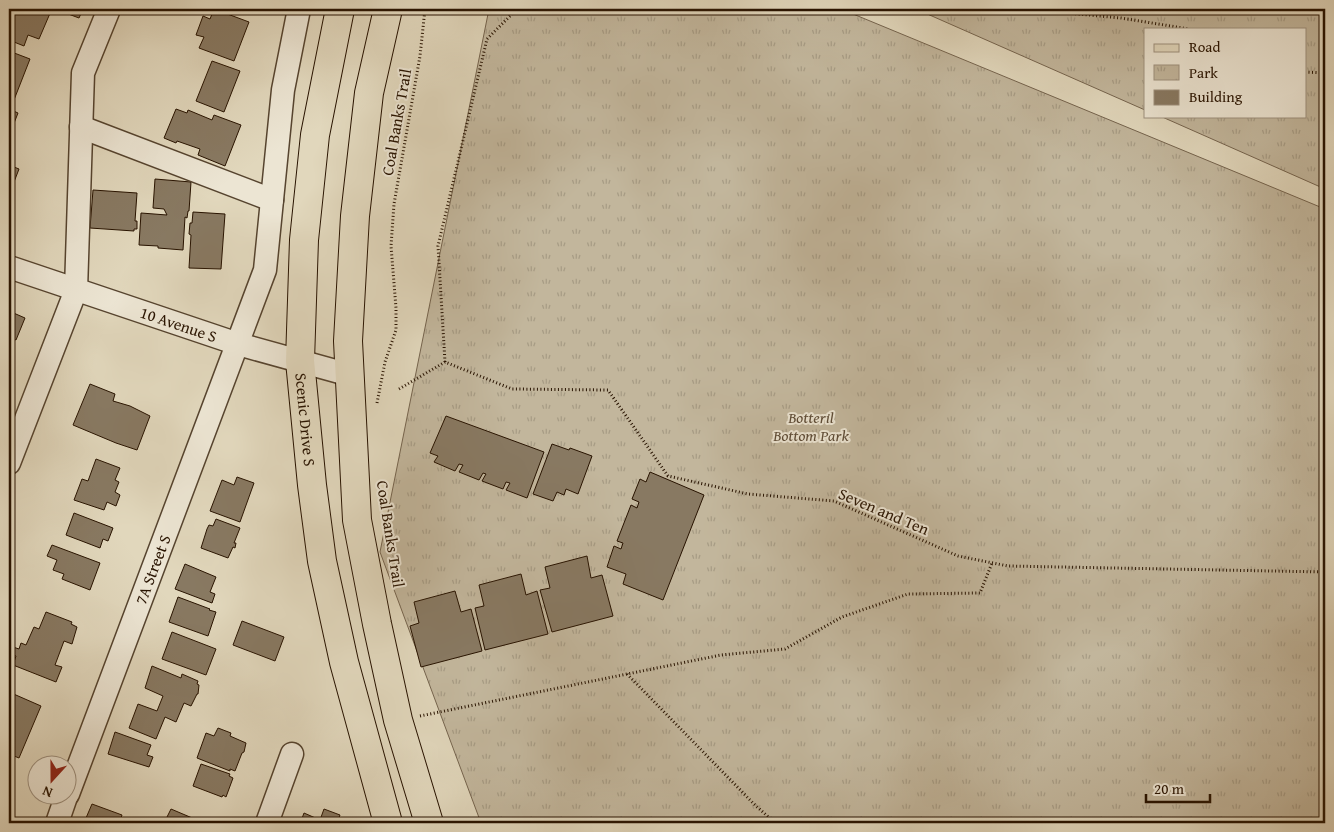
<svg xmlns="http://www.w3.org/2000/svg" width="1334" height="832" font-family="'Gentium Book Plus',serif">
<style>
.park{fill:url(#park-tufts);stroke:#75644e}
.building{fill:#887962;stroke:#281300}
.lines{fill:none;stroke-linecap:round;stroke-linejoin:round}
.minor-casing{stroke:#56442f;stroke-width:25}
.major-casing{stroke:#281300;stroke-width:30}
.path{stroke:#281300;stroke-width:3;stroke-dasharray:1 2.5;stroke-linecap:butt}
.minor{stroke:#ece5d3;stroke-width:22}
.major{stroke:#e1d7bc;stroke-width:28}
.labels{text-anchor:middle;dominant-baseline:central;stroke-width:4;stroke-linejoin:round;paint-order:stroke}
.street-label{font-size:16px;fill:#281300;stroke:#ece5d3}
.park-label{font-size:16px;font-style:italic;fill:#5e4c37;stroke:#ece5d3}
</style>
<defs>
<pattern id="park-tufts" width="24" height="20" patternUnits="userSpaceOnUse" patternTransform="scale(1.25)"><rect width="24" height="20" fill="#c2b69c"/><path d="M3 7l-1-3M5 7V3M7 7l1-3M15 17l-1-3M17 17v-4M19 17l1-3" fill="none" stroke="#a79c85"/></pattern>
</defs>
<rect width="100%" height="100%" fill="#e1d7bc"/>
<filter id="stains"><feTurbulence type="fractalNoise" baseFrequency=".004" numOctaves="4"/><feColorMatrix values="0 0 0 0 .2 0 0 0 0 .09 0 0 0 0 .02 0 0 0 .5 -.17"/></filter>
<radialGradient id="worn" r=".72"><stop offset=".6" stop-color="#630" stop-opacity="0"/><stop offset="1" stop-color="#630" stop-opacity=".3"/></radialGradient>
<!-- park -->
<path class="park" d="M 489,9 L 841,9 L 1325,209 L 1325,823 L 481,823 L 380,552 Z
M 916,9 L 1325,9 L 1325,189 L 1160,116 L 1305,116 L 1305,29 L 1145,29 L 1145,110 Z"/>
<!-- building -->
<path class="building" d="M 9,9 L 46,9 L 51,11 L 39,39 L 28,35 L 24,46 L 9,40 Z
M 55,9 L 83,9 L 79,18 Z
M 214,9 L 249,22 L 234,61 L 199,48 L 204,37 L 196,35 L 203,16 L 210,19 Z
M 9,51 L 30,59 L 12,105 L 9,104 Z
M 212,61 L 240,71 L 224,112 L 196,101 Z
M 9,109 L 18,113 L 9,136 Z
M 176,109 L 187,113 L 188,110 L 212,120 L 214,115 L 241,125 L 225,166 L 198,155 L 200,149 L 177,141 L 176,143 L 164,138 Z
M 9,165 L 19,169 L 9,195 Z
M 155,179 L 191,182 L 189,211 L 188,211 L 187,218 L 185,217 L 183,250 L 158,248 L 158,246 L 139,245 L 141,213 L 167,215 L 164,209 L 153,208 Z
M 93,190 L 137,193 L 135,221 L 137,221 L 137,229 L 134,229 L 134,231 L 90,228 Z
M 193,212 L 225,214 L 221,269 L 189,268 L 191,235 L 189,234 L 190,223 L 192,223 Z
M 9,311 L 25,318 L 16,340 L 9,337 Z
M 90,384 L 115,394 L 113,401 L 130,406 L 150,416 L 137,450 L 116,443 L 73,425 Z
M 446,416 L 544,452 L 527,498 L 506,490 L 510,483 L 506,482 L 503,489 L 482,481 L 486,474 L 483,473 L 479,480 L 459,472 L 463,465 L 459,464 L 455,471 L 434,462 L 438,456 L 430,453 Z
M 552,444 L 569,450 L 570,448 L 592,456 L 578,494 L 566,489 L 564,495 L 557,492 L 553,501 L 533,494 Z
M 96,459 L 120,468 L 115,480 L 119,482 L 115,492 L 120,495 L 116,506 L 107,502 L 104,510 L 74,500 L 82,479 L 88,481 Z
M 650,472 L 704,495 L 663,600 L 623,584 L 626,574 L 607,567 L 614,546 L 621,549 L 623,543 L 617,541 L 631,505 L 637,508 L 639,502 L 632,499 L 640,479 L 646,482 Z
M 237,477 L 254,483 L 240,522 L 210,511 L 222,480 L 234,485 Z
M 74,513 L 113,528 L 108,541 L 103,539 L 100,548 L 66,535 Z
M 216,519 L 240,528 L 234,543 L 236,543 L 235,548 L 233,547 L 228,558 L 201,548 L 207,529 L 209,525 L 213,526 Z
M 52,545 L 100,563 L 90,590 L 62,579 L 64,574 L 53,570 L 57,560 L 47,556 Z
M 587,556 L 591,578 L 602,575 L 613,616 L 552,632 L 540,590 L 550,588 L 545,567 Z
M 185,564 L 216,577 L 210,592 L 215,594 L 212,603 L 175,589 Z
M 521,574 L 526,595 L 537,591 L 548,634 L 485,650 L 475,608 L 484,606 L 479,585 Z
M 455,591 L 461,612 L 471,609 L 482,651 L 421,667 L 410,626 L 419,623 L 414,602 Z
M 178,597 L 210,609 L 209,610 L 216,612 L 208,636 L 169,622 Z
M 46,612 L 72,622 L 71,624 L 77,627 L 72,644 L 64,641 L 55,665 L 62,667 L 56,682 L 13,665 L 16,656 L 11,654 L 13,647 L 19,649 L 21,643 L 26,645 L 34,627 L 39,629 Z
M 242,621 L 284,637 L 275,661 L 233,645 Z
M 172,632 L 216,649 L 206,675 L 162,659 Z
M 152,666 L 181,678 L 182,674 L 198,681 L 197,684 L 199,685 L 198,694 L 197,694 L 191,706 L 184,703 L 176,722 L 165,717 L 156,739 L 129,728 L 138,704 L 157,711 L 163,696 L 145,688 Z
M 9,692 L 41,706 L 19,758 L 9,754 Z
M 218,728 L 231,733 L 230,736 L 246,743 L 244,752 L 242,753 L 235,771 L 230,769 L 230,771 L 197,758 L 206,733 L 214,736 Z
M 115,732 L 151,745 L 147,755 L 153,757 L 149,767 L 108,754 Z
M 201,764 L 230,774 L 229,776 L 233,778 L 226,797 L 223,795 L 222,797 L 193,786 Z
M 92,804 L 122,815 L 120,821 L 127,823 L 90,823 L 91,820 L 86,818 Z
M 171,809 L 204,823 L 164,823 Z
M 324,809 L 340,815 L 337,823 L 296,823 L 297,819 L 301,821 L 304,813 L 320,820 Z"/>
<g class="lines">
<defs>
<g id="minor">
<path d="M 81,127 L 272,200"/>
<path id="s1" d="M 9,267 L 238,344 L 350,375"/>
<path d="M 9,463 L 76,290 L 83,73 L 109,9"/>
<path id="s2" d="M 68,794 L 265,270 L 283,90 L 299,9"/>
<path d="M 57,823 L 67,794"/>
<path d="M 267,823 L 292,754"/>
</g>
<g id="major">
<path id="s3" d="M 340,9 L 315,135 L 304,240 L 300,361 L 312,485 L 322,561 L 344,662 L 388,823"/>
<path d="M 388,9 L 369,93 L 355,216 L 348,341 L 357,520 L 377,624 L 398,720 L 429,823"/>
</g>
</defs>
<!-- minor casing -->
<use href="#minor" class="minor-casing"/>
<!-- major casing -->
<use href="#major" class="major-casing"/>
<!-- path -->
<path class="path" d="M 1030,9 L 1046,11 L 1121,18 L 1189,29
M 1305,72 L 1325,73
M 445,362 L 438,246 L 487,39 L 517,9
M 399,389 L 445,362 L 512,389 L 608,390 L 668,476 L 748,494 L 834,501 L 958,556 L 1008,566 L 1325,572
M 377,403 L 385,362 L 396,330 L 396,308 L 391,246 L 394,204 L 420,56 L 425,9
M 627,674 L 754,804 L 775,823
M 420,716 L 721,655 L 785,649 L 842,617 L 908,594 L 980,593 L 992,563"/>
<!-- minor -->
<use href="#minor" class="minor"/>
<!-- major -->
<use href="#major" class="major"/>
</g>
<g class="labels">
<!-- street labels -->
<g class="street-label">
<text transform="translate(396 122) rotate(-80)">Coal Banks Trail</text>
<text stroke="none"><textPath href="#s1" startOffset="179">10 Avenue S</textPath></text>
<text stroke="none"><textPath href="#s3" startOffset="414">Scenic Drive S</textPath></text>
<text transform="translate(884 511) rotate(23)">Seven and Ten</text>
<text transform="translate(391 534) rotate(81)">Coal Banks Trail</text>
<text stroke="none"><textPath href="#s2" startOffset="240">7A Street S</textPath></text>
</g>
<!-- park labels -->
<g class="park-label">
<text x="811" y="417">Botteril<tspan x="811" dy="18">Bottom Park</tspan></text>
</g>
</g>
<!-- margin -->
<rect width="1334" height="832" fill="none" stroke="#e1d7bc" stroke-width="30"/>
<rect x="10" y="10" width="1314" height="812" fill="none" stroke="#281300" stroke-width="2.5"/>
<rect x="15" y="15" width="1304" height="802" fill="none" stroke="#281300"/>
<!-- legend -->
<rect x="1144" y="28" width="162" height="90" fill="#ece5d3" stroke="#9e917f"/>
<rect x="1154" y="44" width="25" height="8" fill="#e1d7bc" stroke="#9e917f"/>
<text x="1189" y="52" font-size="15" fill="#281300">Road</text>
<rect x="1154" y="65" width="25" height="15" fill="url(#park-tufts)" stroke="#9e917f"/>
<text x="1189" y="78" font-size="15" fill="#281300">Park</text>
<rect x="1154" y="90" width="25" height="15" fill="#887962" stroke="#9e917f"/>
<text x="1189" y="102" font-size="15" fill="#281300">Building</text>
<!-- north arrow -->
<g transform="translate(52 780) rotate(201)"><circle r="24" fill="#ece5d3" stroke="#9e917f"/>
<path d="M0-4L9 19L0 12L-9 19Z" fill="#8f2418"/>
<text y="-8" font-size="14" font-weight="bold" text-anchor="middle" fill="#281300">N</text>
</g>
<!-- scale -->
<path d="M1146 794v8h64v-8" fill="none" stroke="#281300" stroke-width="2.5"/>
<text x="1154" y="794" font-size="15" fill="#281300" stroke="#ece5d3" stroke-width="4" paint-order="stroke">20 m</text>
<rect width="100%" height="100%" filter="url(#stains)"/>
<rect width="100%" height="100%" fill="url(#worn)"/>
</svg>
